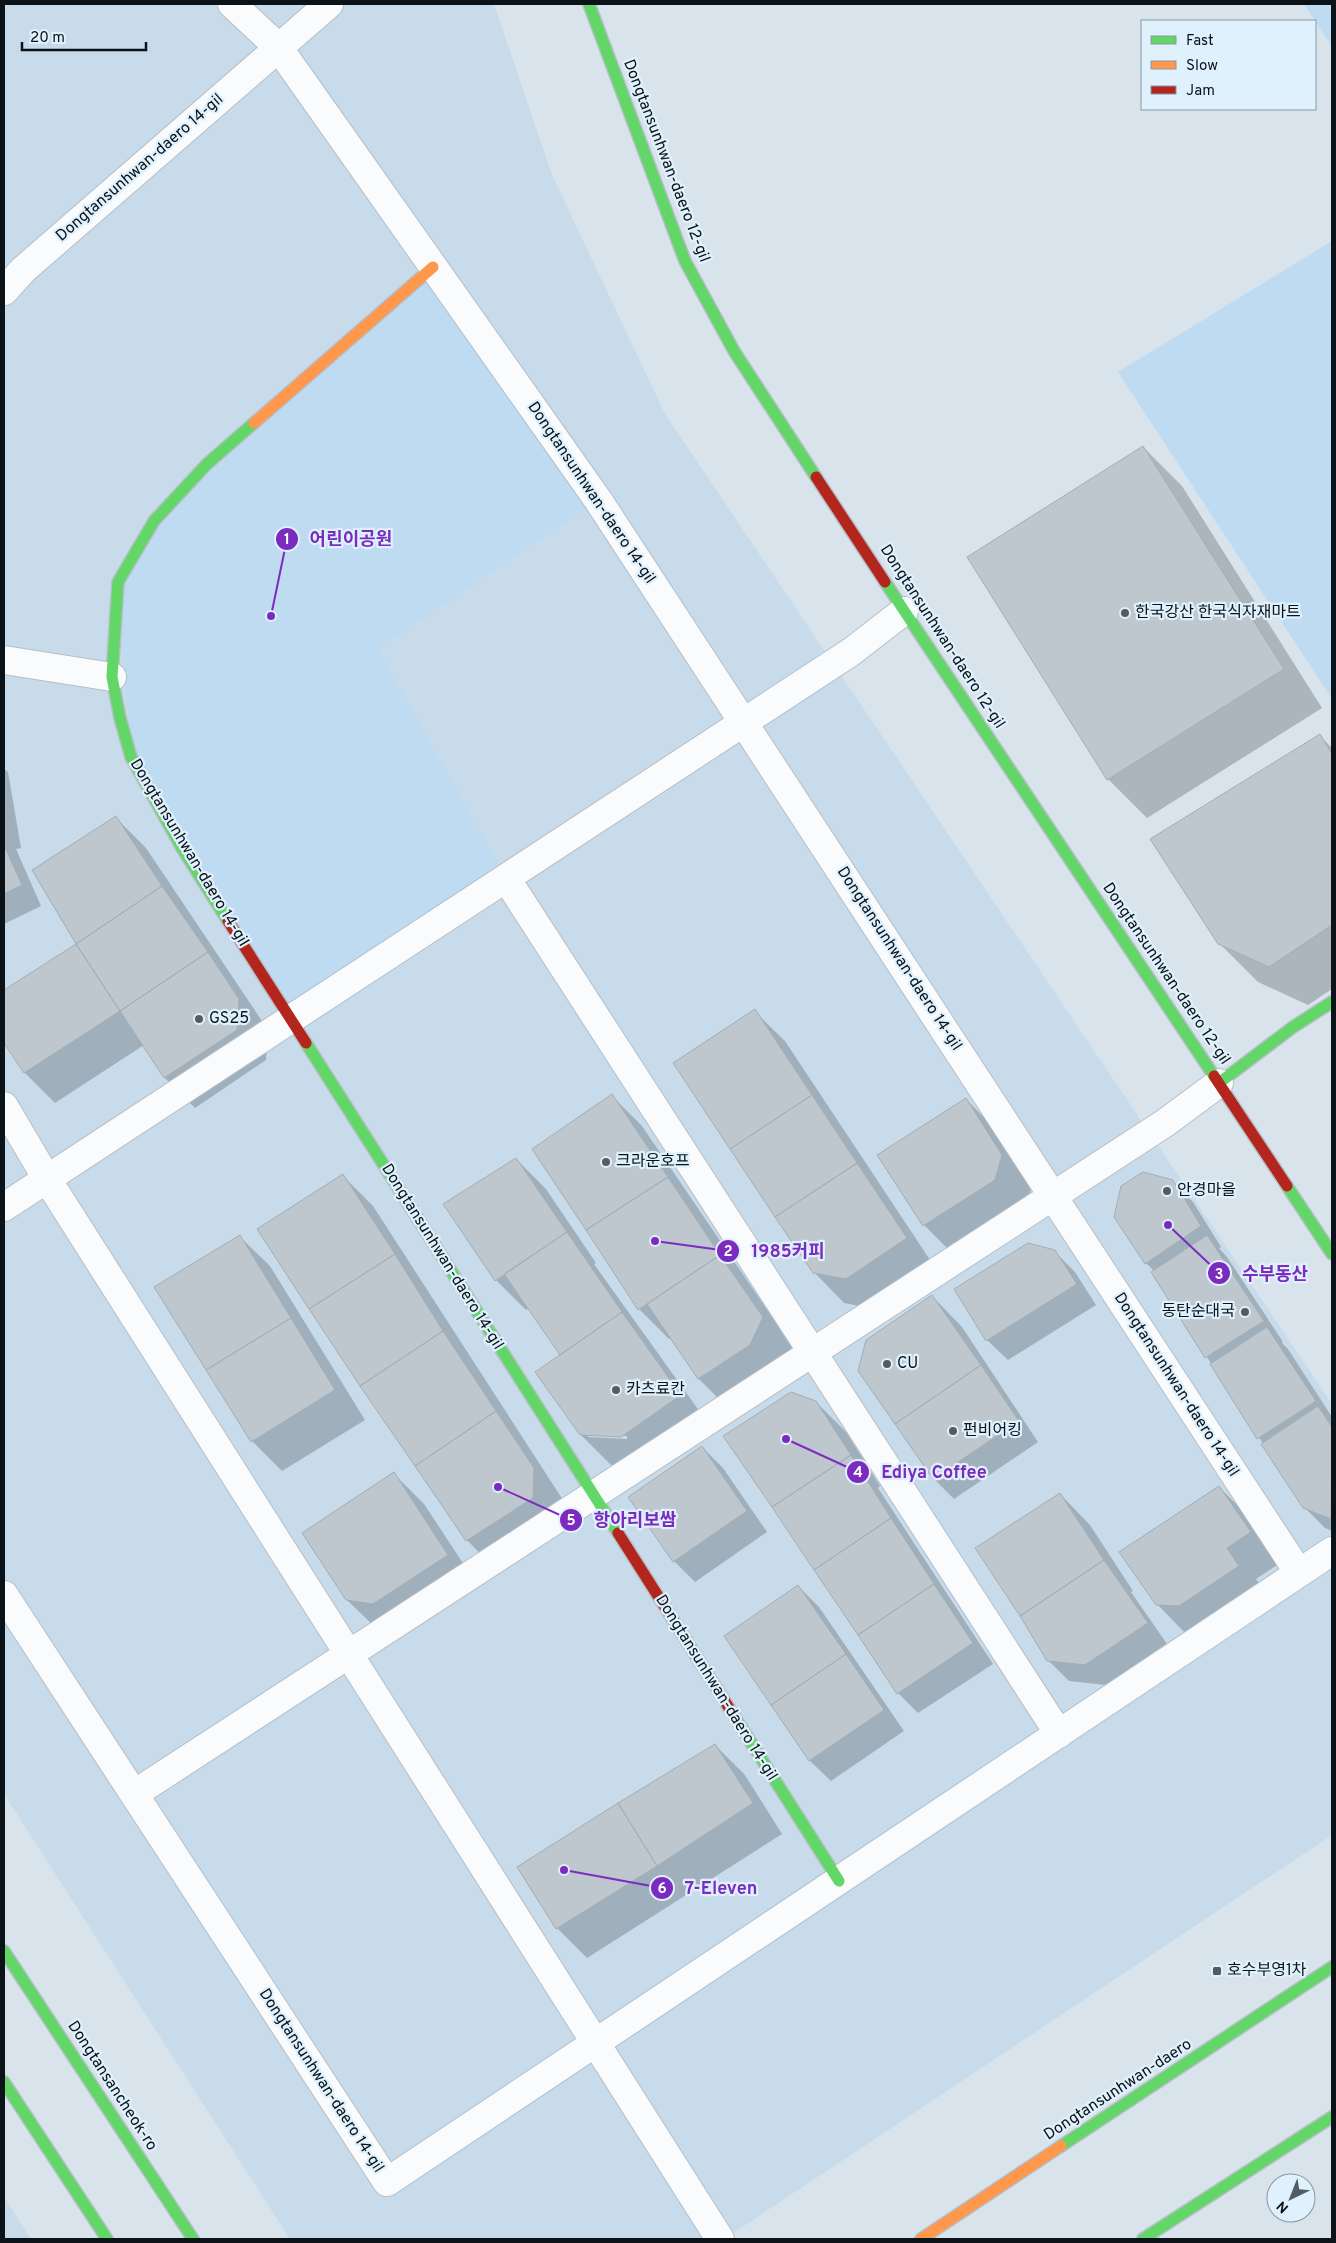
<svg xmlns="http://www.w3.org/2000/svg" width="1336" height="2243" font-family="Overpass,'Noto Sans KR',sans-serif">
<style>
.built{fill:#c7dbea}
.green{fill:#bedbf2}
.shadow{fill:#0003;fill-rule:evenodd}
.building{fill:#bec7ce;stroke:#a4adb3}
.lines{fill:none;stroke-linecap:round;stroke-linejoin:round}
.street-casing{stroke:#b6bfc7;stroke-width:30}
.fast-casing{stroke:#b6bfc7;stroke-width:14}
.slow-casing{stroke:#b6bfc7;stroke-width:14}
.jam-casing{stroke:#b6bfc7;stroke-width:14}
.street{stroke:#f9fbfc;stroke-width:28}
.fast{stroke:#63d668;stroke-width:11}
.slow{stroke:#ff974d;stroke-width:11}
.jam{stroke:#b3261e;stroke-width:11}
.poi-dot{fill:#535c62;stroke:#e0f1fe;stroke-width:2}
.labels{text-anchor:middle;dominant-baseline:central;stroke-width:4.5;stroke-linejoin:round;paint-order:stroke}
.street-label{font-size:16px;fill:#0c1318;stroke:#e0f1fe}
.poi-label{font-size:16px;fill:#0c1318;stroke:#e0f1fe;text-anchor:start}
.leader{fill:none;stroke:#7b2cbf;stroke-width:2}
.callout-dot{fill:#7b2cbf;stroke:#e0f1fe;stroke-width:2}
.mark-label{font-size:15px;text-anchor:middle;font-weight:bold;fill:#fff}
.callout-label{font-size:18px;text-anchor:middle;font-weight:bold;fill:#7b2cbf;stroke:#e0f1fe;stroke-width:4.5;stroke-linejoin:round;paint-order:stroke}
</style>
<rect width="100%" height="100%" fill="#d8e3ec"/>
<!-- built -->
<path class="built" d="M 4,4 L 494,4 L 552,175 L 665,414 L 1332,1404 L 1332,1835 L 724,2239 L 290,2239 L 4,1794 Z
M 4,2197 L 31,2239 L 4,2239 Z"/>
<!-- green -->
<path class="green" d="M 1304,4 L 1332,4 L 1332,47 Z
M 1332,241 L 1332,699 L 1118,372 Z
M 433,267 L 598,500 L 378,649 L 506,878 L 291,1019 L 131,757 L 118,582 L 154,521 Z"/>
<!-- shadow -->
<path class="shadow" d="M 1143,447 L 1182,486 L 1322,708 L 1147,818 L 1108,779 L 968,557 Z
M 1320,736 L 1332,748 L 1332,989 L 1308,1005 L 1258,982 L 1219,943 Z
M 4,769 L 8,772 L 21,848 L 16,849 L 41,906 L 4,924 Z
M 116,818 L 146,848 L 268,1030 L 266,1060 L 195,1108 L 165,1078 L 144,1045 L 55,1103 L 25,1073 L 4,1040 L 4,992 L 78,944 Z
M 754,1011 L 785,1041 L 936,1269 L 876,1309 L 844,1303 L 814,1272 Z
M 612,1096 L 642,1126 L 793,1348 L 780,1375 L 729,1409 L 699,1379 L 671,1338 L 669,1339 L 639,1309 Z
M 966,1099 L 996,1130 L 1032,1186 L 1024,1211 L 954,1255 L 924,1225 Z
M 516,1159 L 546,1189 L 596,1263 L 594,1264 L 710,1426 L 651,1467 L 611,1465 L 581,1435 L 562,1355 L 529,1308 L 526,1310 L 496,1280 ZM 588,1434 L 627,1436 L 627,1439 L 588,1437 Z
M 343,1176 L 373,1206 L 563,1500 L 497,1571 L 467,1540 Z
M 1172,1181 L 1193,1202 L 1221,1247 L 1219,1248 L 1227,1257 L 1283,1342 L 1282,1343 L 1288,1349 L 1332,1417 L 1332,1531 L 1325,1528 L 1304,1507 L 1152,1272 L 1154,1271 L 1146,1263 Z
M 239,1236 L 270,1266 L 365,1420 L 282,1471 L 252,1441 Z
M 1054,1251 L 1075,1272 L 1096,1305 L 1008,1360 L 987,1340 Z
M 932,1296 L 962,1327 L 1038,1442 L 954,1499 L 934,1479 L 859,1371 Z
M 816,1402 L 846,1432 L 880,1486 L 878,1488 L 993,1664 L 918,1713 L 898,1693 Z
M 702,1447 L 723,1468 L 767,1532 L 695,1582 L 674,1561 L 630,1497 Z
M 394,1474 L 424,1504 L 478,1586 L 378,1630 L 347,1600 Z
M 1219,1487 L 1249,1517 L 1280,1563 L 1256,1579 L 1268,1596 L 1187,1635 L 1157,1604 Z
M 1060,1494 L 1090,1525 L 1133,1591 L 1131,1592 L 1167,1644 L 1106,1685 L 1069,1681 L 1048,1660 Z
M 798,1586 L 819,1607 L 904,1731 L 831,1781 L 810,1761 L 726,1636 Z
M 715,1745 L 745,1775 L 782,1834 L 587,1958 L 557,1928 Z"/>
<!-- building -->
<path class="building" d="M 1143,446 L 1284,669 L 1107,780 L 967,557 Z
M 1320,734 L 1332,754 L 1332,925 L 1269,967 L 1218,944 L 1150,839 Z
M 116,816 L 162,886 L 76,944 L 32,870 Z
M 4,845 L 22,885 L 4,894 Z
M 162,886 L 208,952 L 120,1011 L 76,944 Z
M 76,944 L 120,1011 L 24,1073 L 4,1043 L 4,990 Z
M 208,952 L 239,999 L 237,1030 L 164,1078 L 120,1011 Z
M 755,1009 L 812,1095 L 730,1149 L 673,1063 Z
M 612,1094 L 668,1177 L 586,1230 L 532,1149 Z
M 812,1095 L 857,1163 L 775,1217 L 730,1149 Z
M 966,1098 L 1002,1155 L 995,1180 L 923,1226 L 877,1155 Z
M 516,1158 L 567,1232 L 495,1281 L 443,1204 Z
M 857,1163 L 907,1238 L 846,1279 L 813,1273 L 775,1217 Z
M 1143,1172 L 1173,1180 L 1201,1226 L 1145,1264 L 1114,1217 L 1121,1186 Z
M 343,1174 L 395,1254 L 309,1309 L 257,1229 Z
M 668,1177 L 720,1255 L 638,1310 L 586,1230 Z
M 567,1232 L 622,1312 L 560,1355 L 504,1274 Z
M 240,1235 L 291,1318 L 206,1370 L 154,1287 Z
M 1207,1235 L 1264,1321 L 1205,1358 L 1151,1272 Z
M 1028,1243 L 1055,1250 L 1077,1284 L 986,1341 L 954,1289 Z
M 395,1254 L 443,1331 L 360,1386 L 309,1309 Z
M 720,1255 L 763,1317 L 750,1345 L 698,1379 L 647,1304 Z
M 932,1295 L 981,1365 L 895,1424 L 858,1371 L 866,1340 Z
M 622,1312 L 681,1395 L 621,1437 L 580,1435 L 535,1372 Z
M 291,1318 L 335,1390 L 251,1442 L 206,1370 Z
M 1267,1327 L 1316,1401 L 1257,1439 L 1210,1364 Z
M 443,1331 L 496,1411 L 415,1466 L 360,1386 Z
M 981,1365 L 1019,1421 L 933,1479 L 895,1424 Z
M 791,1392 L 816,1401 L 851,1455 L 772,1507 L 723,1436 Z
M 1318,1406 L 1332,1427 L 1331,1519 L 1303,1508 L 1261,1444 Z
M 496,1411 L 534,1468 L 533,1498 L 466,1541 L 415,1466 Z
M 702,1446 L 747,1511 L 673,1562 L 628,1497 Z
M 851,1455 L 891,1518 L 814,1570 L 772,1507 Z
M 394,1472 L 448,1555 L 373,1604 L 346,1600 L 302,1533 Z
M 1219,1486 L 1251,1532 L 1227,1548 L 1239,1566 L 1179,1606 L 1156,1605 L 1119,1552 Z
M 1060,1493 L 1104,1560 L 1020,1616 L 975,1548 Z
M 891,1518 L 934,1584 L 858,1635 L 814,1570 Z
M 1104,1560 L 1148,1623 L 1085,1665 L 1047,1661 L 1020,1616 Z
M 934,1584 L 973,1643 L 897,1694 L 858,1635 Z
M 798,1585 L 846,1654 L 771,1705 L 724,1636 Z
M 846,1654 L 884,1710 L 809,1761 L 771,1705 Z
M 715,1744 L 753,1803 L 657,1866 L 618,1803 Z
M 618,1803 L 657,1866 L 556,1929 L 517,1867 Z"/>
<g class="lines">
<defs>
<path id="street" d="M 232,4 L 278,47 L 598,500 L 1299,1573
M 4,291 L 23,270 L 329,4
M 4,660 L 112,677
M 506,878 L 1059,1734
M 4,1106 L 47,1179 L 720,2239
M 4,1207 L 851,652 L 904,611
M 4,1595 L 387,2182 L 1332,1551
M 134,1794 L 1165,1123 L 1219,1083"/>
<path id="fast" d="M 589,4 L 685,261 L 734,351 L 816,477
M 885,582 L 1214,1076
M 228,921 L 182,848 L 131,757 L 120,718 L 112,677 L 118,582 L 154,521 L 207,464 L 254,423
M 306,1043 L 618,1533
M 1219,1083 L 1293,1027 L 1332,1002
M 1287,1186 L 1332,1254
M 731,1711 L 839,1881
M 4,1951 L 193,2239
M 4,2082 L 107,2239
M 1061,2146 L 1332,1967
M 1143,2239 L 1332,2117"/>
<path id="slow" d="M 254,423 L 433,267
M 921,2239 L 1061,2146"/>
<path id="jam" d="M 816,477 L 885,582
M 228,921 L 306,1043
M 1214,1076 L 1287,1186
M 618,1533 L 731,1711"/>
</defs>
<!-- street casing -->
<use href="#street" class="street-casing"/>
<!-- fast casing -->
<use href="#fast" class="fast-casing"/>
<!-- slow casing -->
<use href="#slow" class="slow-casing"/>
<!-- jam casing -->
<use href="#jam" class="jam-casing"/>
<!-- street -->
<use href="#street" class="street"/>
<!-- fast -->
<use href="#fast" class="fast"/>
<!-- slow -->
<use href="#slow" class="slow"/>
<!-- jam -->
<use href="#jam" class="jam"/>
</g>
<!-- markers -->
<g class="poi-dot">
<circle cx="1125" cy="613" r="5"/>
<circle cx="199" cy="1019" r="5"/>
<circle cx="606" cy="1162" r="5"/>
<circle cx="1167" cy="1191" r="5"/>
<circle cx="1245" cy="1312" r="5"/>
<circle cx="887" cy="1364" r="5"/>
<circle cx="616" cy="1390" r="5"/>
<circle cx="953" cy="1431" r="5"/>
<rect x="1212" y="1966" width="10" height="10" rx="2.5"/>
</g>
<g class="labels">
<!-- street labels -->
<g class="street-label">
<text transform="translate(666 161) rotate(69)">Dongtansunhwan-daero 12-gil</text>
<text transform="translate(140 168) rotate(-41)">Dongtansunhwan-daero 14-gil</text>
<text transform="translate(591 493) rotate(56)">Dongtansunhwan-daero 14-gil</text>
<text transform="translate(942 637) rotate(57)">Dongtansunhwan-daero 12-gil</text>
<text transform="translate(189 853) rotate(59)">Dongtansunhwan-daero 14-gil</text>
<text transform="translate(899 959) rotate(57)">Dongtansunhwan-daero 14-gil</text>
<text transform="translate(1166 974) rotate(56)">Dongtansunhwan-daero 12-gil</text>
<text transform="translate(442 1257) rotate(58)">Dongtansunhwan-daero 14-gil</text>
<text transform="translate(1176 1385) rotate(57)">Dongtansunhwan-daero 14-gil</text>
<text transform="translate(716 1688) rotate(58)">Dongtansunhwan-daero 14-gil</text>
<text transform="translate(321 2081) rotate(57)">Dongtansunhwan-daero 14-gil</text>
<text transform="translate(112 2086) rotate(57)">Dongtansancheok-ro</text>
<text transform="translate(1118 2090) rotate(-33)">Dongtansunhwan-daero</text>
</g>
<!-- poi labels -->
<g class="poi-label">
<text x="1135" y="613">한국강산 한국식자재마트</text>
<text x="209" y="1019">GS25</text>
<text x="616" y="1162">크라운호프</text>
<text x="1177" y="1191">안경마을</text>
<text x="1235" y="1312" text-anchor="end">동탄순대국</text>
<text x="897" y="1364">CU</text>
<text x="626" y="1390">카츠료칸</text>
<text x="963" y="1431">펀비어킹</text>
<text x="1227" y="1971">호수부영1차</text>
</g>
</g>
<!-- callouts -->
<path class="leader" d="M271 616L287 539M655 1241L728 1251M1168 1225L1219 1273M786 1439L858 1472M498 1487L571 1520M564 1870L662 1888"/>
<g class="callout-dot">
<circle cx="271" cy="616" r="5"/>
<circle cx="655" cy="1241" r="5"/>
<circle cx="1168" cy="1225" r="5"/>
<circle cx="786" cy="1439" r="5"/>
<circle cx="498" cy="1487" r="5"/>
<circle cx="564" cy="1870" r="5"/>
<circle cx="287" cy="539" r="12"/>
<circle cx="728" cy="1251" r="12"/>
<circle cx="1219" cy="1273" r="12"/>
<circle cx="858" cy="1472" r="12"/>
<circle cx="571" cy="1520" r="12"/>
<circle cx="662" cy="1888" r="12"/>
</g>
<g class="mark-label">
<text x="287" y="544">1</text>
<text x="728" y="1256">2</text>
<text x="1219" y="1279">3</text>
<text x="858" y="1477">4</text>
<text x="571" y="1525">5</text>
<text x="662" y="1893">6</text>
</g>
<g class="callout-label">
<text x="351" y="545">어린이공원</text>
<text x="788" y="1257">1985커피</text>
<text x="1275" y="1280">수부동산</text>
<text x="934" y="1478">Ediya Coffee</text>
<text x="635" y="1526">항아리보쌈</text>
<text x="721" y="1894">7-Eleven</text>
</g>
<!-- border -->
<rect width="1336" height="2243" fill="none" stroke="#0c1318" stroke-width="10"/>
<!-- legend -->
<rect x="1141" y="20" width="175" height="90" fill="#e0f1fe" stroke="#8b98a2"/>
<rect x="1151" y="36" width="25" height="8" fill="#63d668" stroke="#8b98a2"/>
<text x="1186" y="45" font-size="15" fill="#0c1318">Fast</text>
<rect x="1151" y="61" width="25" height="8" fill="#ff974d" stroke="#8b98a2"/>
<text x="1186" y="70" font-size="15" fill="#0c1318">Slow</text>
<rect x="1151" y="86" width="25" height="8" fill="#b3261e" stroke="#8b98a2"/>
<text x="1186" y="95" font-size="15" fill="#0c1318">Jam</text>
<!-- north arrow -->
<g transform="translate(1291 2198) rotate(223)"><circle r="24" fill="#e0f1fe" stroke="#8b98a2"/>
<path d="M0-4L9 19L0 12L-9 19Z" fill="#535c62"/>
<text y="-8" font-size="14" font-weight="bold" text-anchor="middle" fill="#0c1318">N</text>
</g>
<!-- scale -->
<path d="M22 42v8h124v-8" fill="none" stroke="#0c1318" stroke-width="2.5"/>
<text x="30" y="42" font-size="15" fill="#0c1318" stroke="#e0f1fe" stroke-width="4" paint-order="stroke">20 m</text>
</svg>
